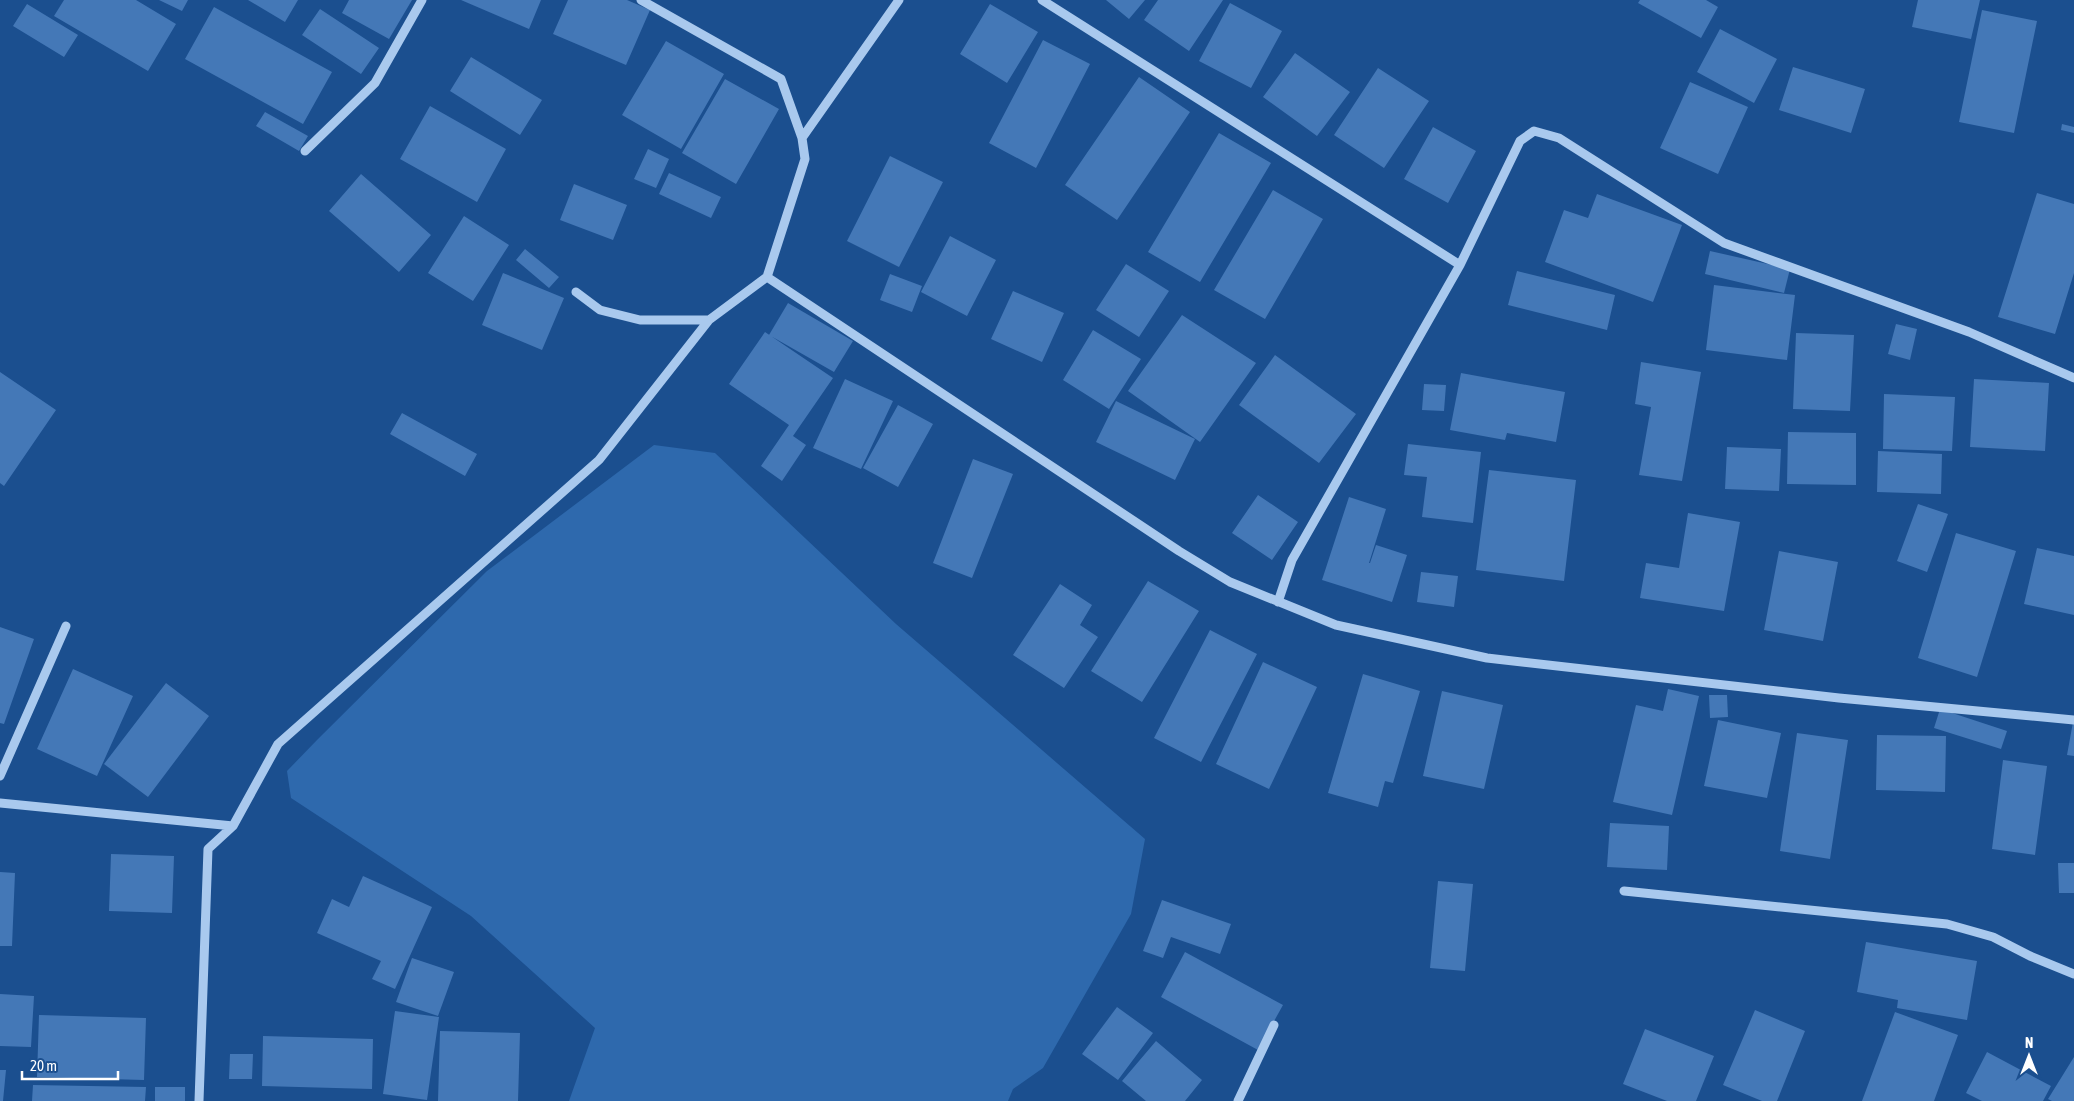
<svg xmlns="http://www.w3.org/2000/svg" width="2074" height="1101" font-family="'Asap Condensed',sans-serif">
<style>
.green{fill:#2e69ad}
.building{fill:#4478b7}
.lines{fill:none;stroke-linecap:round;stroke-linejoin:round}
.minor{stroke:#a9c9ee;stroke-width:9}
</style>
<rect width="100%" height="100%" fill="#1b4f8f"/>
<!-- green -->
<path class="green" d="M 654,445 L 715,453 L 896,624 L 1145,839 L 1131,914 L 1043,1068 L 1013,1089 L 1008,1101 L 569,1101 L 595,1028 L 471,916 L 291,798 L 287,771 L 318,739 L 487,571 Z"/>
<!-- building -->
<path class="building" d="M 64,0 L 136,0 L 176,24 L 148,71 L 54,16 Z
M 159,0 L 188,0 L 182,11 Z
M 248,0 L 298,0 L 285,22 Z
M 349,0 L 412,0 L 389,39 L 342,13 Z
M 461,0 L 541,0 L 529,29 Z
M 568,0 L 627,0 L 650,10 L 626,65 L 553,34 Z
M 1106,0 L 1145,0 L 1129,19 Z
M 1158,0 L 1223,0 L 1189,51 L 1144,20 Z
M 1640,0 L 1706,0 L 1718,7 L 1701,38 L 1638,3 Z
M 1918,0 L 1980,0 L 1971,39 L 1912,27 Z
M 1230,3 L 1282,31 L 1251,88 L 1199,61 Z
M 27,4 L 78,35 L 64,57 L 13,26 Z
M 990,4 L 1038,32 L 1007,83 L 960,54 Z
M 214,7 L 332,72 L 303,124 L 185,59 Z
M 320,9 L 379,48 L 361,74 L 302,35 Z
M 1982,10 L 2037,21 L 2014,133 L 1959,122 Z
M 1720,29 L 1777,59 L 1754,103 L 1697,72 Z
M 1043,40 L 1090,64 L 1036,168 L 989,143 Z
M 666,41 L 724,74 L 681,149 L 622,115 Z
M 1295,53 L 1350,92 L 1317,136 L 1263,97 Z
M 471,57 L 542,100 L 520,135 L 450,91 Z
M 1793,67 L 1865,89 L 1851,133 L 1779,110 Z
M 1378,68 L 1429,101 L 1384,168 L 1334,135 Z
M 1139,77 L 1190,112 L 1117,220 L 1065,185 Z
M 725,79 L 779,109 L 736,184 L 682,153 Z
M 1690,82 L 1748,107 L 1718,174 L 1660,148 Z
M 430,106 L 506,149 L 477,202 L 400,159 Z
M 265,112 L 308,136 L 299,151 L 256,126 Z
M 2062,124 L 2074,127 L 2074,133 L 2061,130 Z
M 1433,127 L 1476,151 L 1448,203 L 1404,179 Z
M 1219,133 L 1271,163 L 1200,282 L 1148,252 Z
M 648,149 L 669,159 L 656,188 L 634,179 Z
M 890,156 L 943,182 L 899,267 L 847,241 Z
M 669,173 L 721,197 L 711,218 L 659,194 Z
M 361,174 L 431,235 L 399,272 L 329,211 Z
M 574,184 L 627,205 L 613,240 L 560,220 Z
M 1273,190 L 1323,219 L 1265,319 L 1214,290 Z
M 2037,193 L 2074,204 L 2074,273 L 2055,334 L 1998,317 Z
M 1597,194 L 1682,225 L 1653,302 L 1545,262 L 1564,210 L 1588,218 Z
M 464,216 L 509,245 L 473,301 L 428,273 Z
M 950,236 L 996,260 L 967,316 L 921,292 Z
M 525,249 L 559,277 L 549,288 L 516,260 Z
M 1710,251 L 1790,269 L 1784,293 L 1705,274 Z
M 1126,264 L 1169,291 L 1139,337 L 1096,310 Z
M 1517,271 L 1615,295 L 1607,330 L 1508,305 Z
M 503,273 L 564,298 L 542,350 L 482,325 Z
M 890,274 L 922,286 L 912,312 L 880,300 Z
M 1714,285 L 1795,295 L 1787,360 L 1706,350 Z
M 1013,291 L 1064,313 L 1042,362 L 991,339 Z
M 788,303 L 853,341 L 834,372 L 769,335 Z
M 1182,315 L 1256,363 L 1200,442 L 1128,391 Z
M 1896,324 L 1917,329 L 1910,360 L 1888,354 Z
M 1093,330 L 1141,359 L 1109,409 L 1063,380 Z
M 765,332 L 833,378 L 793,436 L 806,445 L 782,481 L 761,466 L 789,425 L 729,384 Z
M 1796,333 L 1854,335 L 1850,411 L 1793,409 Z
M 1275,355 L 1356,414 L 1319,463 L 1239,405 Z
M 1641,362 L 1701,372 L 1682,481 L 1639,475 L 1651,407 L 1635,404 Z
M 0,372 L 56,410 L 4,486 L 0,483 Z
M 1461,373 L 1565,392 L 1556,442 L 1507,433 L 1505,440 L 1450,430 Z
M 845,379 L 893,401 L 861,469 L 813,448 Z
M 1974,379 L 2049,383 L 2045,451 L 1970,447 Z
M 1424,384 L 1446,385 L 1444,411 L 1422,410 Z
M 1884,394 L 1955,397 L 1952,451 L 1883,449 Z
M 1116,401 L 1195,439 L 1175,480 L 1096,442 Z
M 898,405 L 933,424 L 898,487 L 863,468 Z
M 402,413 L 477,454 L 465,476 L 390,434 Z
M 1788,432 L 1856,433 L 1856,485 L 1787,484 Z
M 1408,444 L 1481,452 L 1473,523 L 1422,517 L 1427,477 L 1404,475 Z
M 1727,447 L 1781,449 L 1779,491 L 1725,489 Z
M 1878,451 L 1942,454 L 1941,494 L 1877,492 Z
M 973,459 L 1013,474 L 972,578 L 933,563 Z
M 1489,470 L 1576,480 L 1564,581 L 1476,570 Z
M 1258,495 L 1298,522 L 1272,560 L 1232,533 Z
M 1349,497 L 1386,509 L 1369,563 L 1370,563 L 1376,545 L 1407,555 L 1392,602 L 1322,580 Z
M 1918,504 L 1948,514 L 1927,572 L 1897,561 Z
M 1688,513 L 1740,522 L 1724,611 L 1640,598 L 1646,563 L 1679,568 Z
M 1956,533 L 2016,551 L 1977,677 L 1918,658 Z
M 2037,548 L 2074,556 L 2074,615 L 2024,604 Z
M 1779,551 L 1838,562 L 1823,641 L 1764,630 Z
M 1421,572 L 1458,576 L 1454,607 L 1417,602 Z
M 1148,581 L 1199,611 L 1142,702 L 1091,671 Z
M 1060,584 L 1092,605 L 1080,625 L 1098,637 L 1064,688 L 1013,655 Z
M 0,627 L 34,639 L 4,724 L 0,723 Z
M 1210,630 L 1257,654 L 1201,762 L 1154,738 Z
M 1263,662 L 1317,687 L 1269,789 L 1216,764 Z
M 73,669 L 133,696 L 97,776 L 37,749 Z
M 1363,674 L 1420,691 L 1393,783 L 1385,781 L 1378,807 L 1328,793 Z
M 166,683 L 209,716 L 148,797 L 104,764 Z
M 1668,689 L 1699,696 L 1672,815 L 1613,802 L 1636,705 L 1663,711 Z
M 1442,691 L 1503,705 L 1484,789 L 1423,776 Z
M 1709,695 L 1727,695 L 1728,717 L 1710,718 Z
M 1940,709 L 2007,731 L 2001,749 L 1934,728 Z
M 1718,720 L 1781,733 L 1767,798 L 1704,786 Z
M 2073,722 L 2074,722 L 2074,756 L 2067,755 Z
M 1797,733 L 1848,740 L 1830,859 L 1780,851 Z
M 1877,735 L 1946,736 L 1945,792 L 1876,790 Z
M 2003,760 L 2047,766 L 2035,855 L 1992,849 Z
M 1610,823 L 1669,826 L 1667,870 L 1607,867 Z
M 111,854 L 174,856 L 172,913 L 109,911 Z
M 2058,863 L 2074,863 L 2074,893 L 2059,893 Z
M 0,872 L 15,873 L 12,946 L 0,946 Z
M 363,876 L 432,907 L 395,989 L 372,979 L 381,961 L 317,933 L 332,899 L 349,907 Z
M 1438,881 L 1473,884 L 1465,971 L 1430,968 Z
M 1162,900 L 1231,924 L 1220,954 L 1171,937 L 1163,958 L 1143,951 Z
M 1866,942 L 1977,961 L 1967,1020 L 1897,1008 L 1898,1000 L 1857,992 Z
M 1185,952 L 1283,1005 L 1258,1050 L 1161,997 Z
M 412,958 L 454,972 L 438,1016 L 396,1002 Z
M 0,994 L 34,996 L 31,1047 L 0,1046 Z
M 1117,1007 L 1153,1033 L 1118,1080 L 1082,1054 Z
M 1755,1010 L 1805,1031 L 1777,1101 L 1762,1101 L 1723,1085 Z
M 395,1011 L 439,1017 L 427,1100 L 383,1094 Z
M 1895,1012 L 1958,1035 L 1934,1101 L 1862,1101 Z
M 39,1015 L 146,1018 L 144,1080 L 37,1077 Z
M 1645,1029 L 1714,1056 L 1696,1101 L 1667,1101 L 1623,1084 Z
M 440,1031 L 520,1033 L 518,1101 L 438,1101 Z
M 263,1036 L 373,1039 L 372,1089 L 262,1086 Z
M 1156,1041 L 1202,1080 L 1185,1101 L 1146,1101 L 1122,1081 Z
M 1987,1052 L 2051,1086 L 2043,1101 L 1982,1101 L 1966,1093 Z
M 230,1054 L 253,1054 L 252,1079 L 229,1079 Z
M 2074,1057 L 2074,1101 L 2052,1101 L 2048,1099 Z
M 0,1070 L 6,1070 L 3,1101 L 0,1101 Z
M 33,1085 L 146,1087 L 145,1101 L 32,1101 Z
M 155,1087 L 185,1087 L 185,1101 L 155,1101 Z"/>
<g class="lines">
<!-- minor -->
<path class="minor" d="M 1042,0 L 1460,265
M 802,138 L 899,0
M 305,151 L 375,83 L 422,0
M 767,277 L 1179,551 L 1230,582 L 1336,625 L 1487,658 L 1839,698 L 2074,720
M 576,292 L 600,310 L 640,320 L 709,320 L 767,277 L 805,159 L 802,138 L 781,79 L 641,0
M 1278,602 L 1292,560 L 1460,265 L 1520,141 L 1534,131 L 1559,138 L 1724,243 L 1969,332 L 2074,378
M 0,776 L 66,626
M 0,803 L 233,826
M 1624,891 L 1947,924 L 1993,937 L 2030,956 L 2074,974
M 199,1101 L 208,849 L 233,826 L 278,744 L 599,460 L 709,320
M 1238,1101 L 1274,1025"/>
</g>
<!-- north arrow -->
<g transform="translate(2029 1056)" stroke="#1b4f8f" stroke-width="4" paint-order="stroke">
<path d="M0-4L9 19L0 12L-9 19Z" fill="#ffffff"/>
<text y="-8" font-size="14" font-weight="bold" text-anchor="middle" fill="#ffffff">N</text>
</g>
<!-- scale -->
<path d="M22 1071v8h96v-8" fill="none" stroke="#ffffff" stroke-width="2.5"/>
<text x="30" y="1071" font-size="15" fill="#ffffff" stroke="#1b4f8f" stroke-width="4" paint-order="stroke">20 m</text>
</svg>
